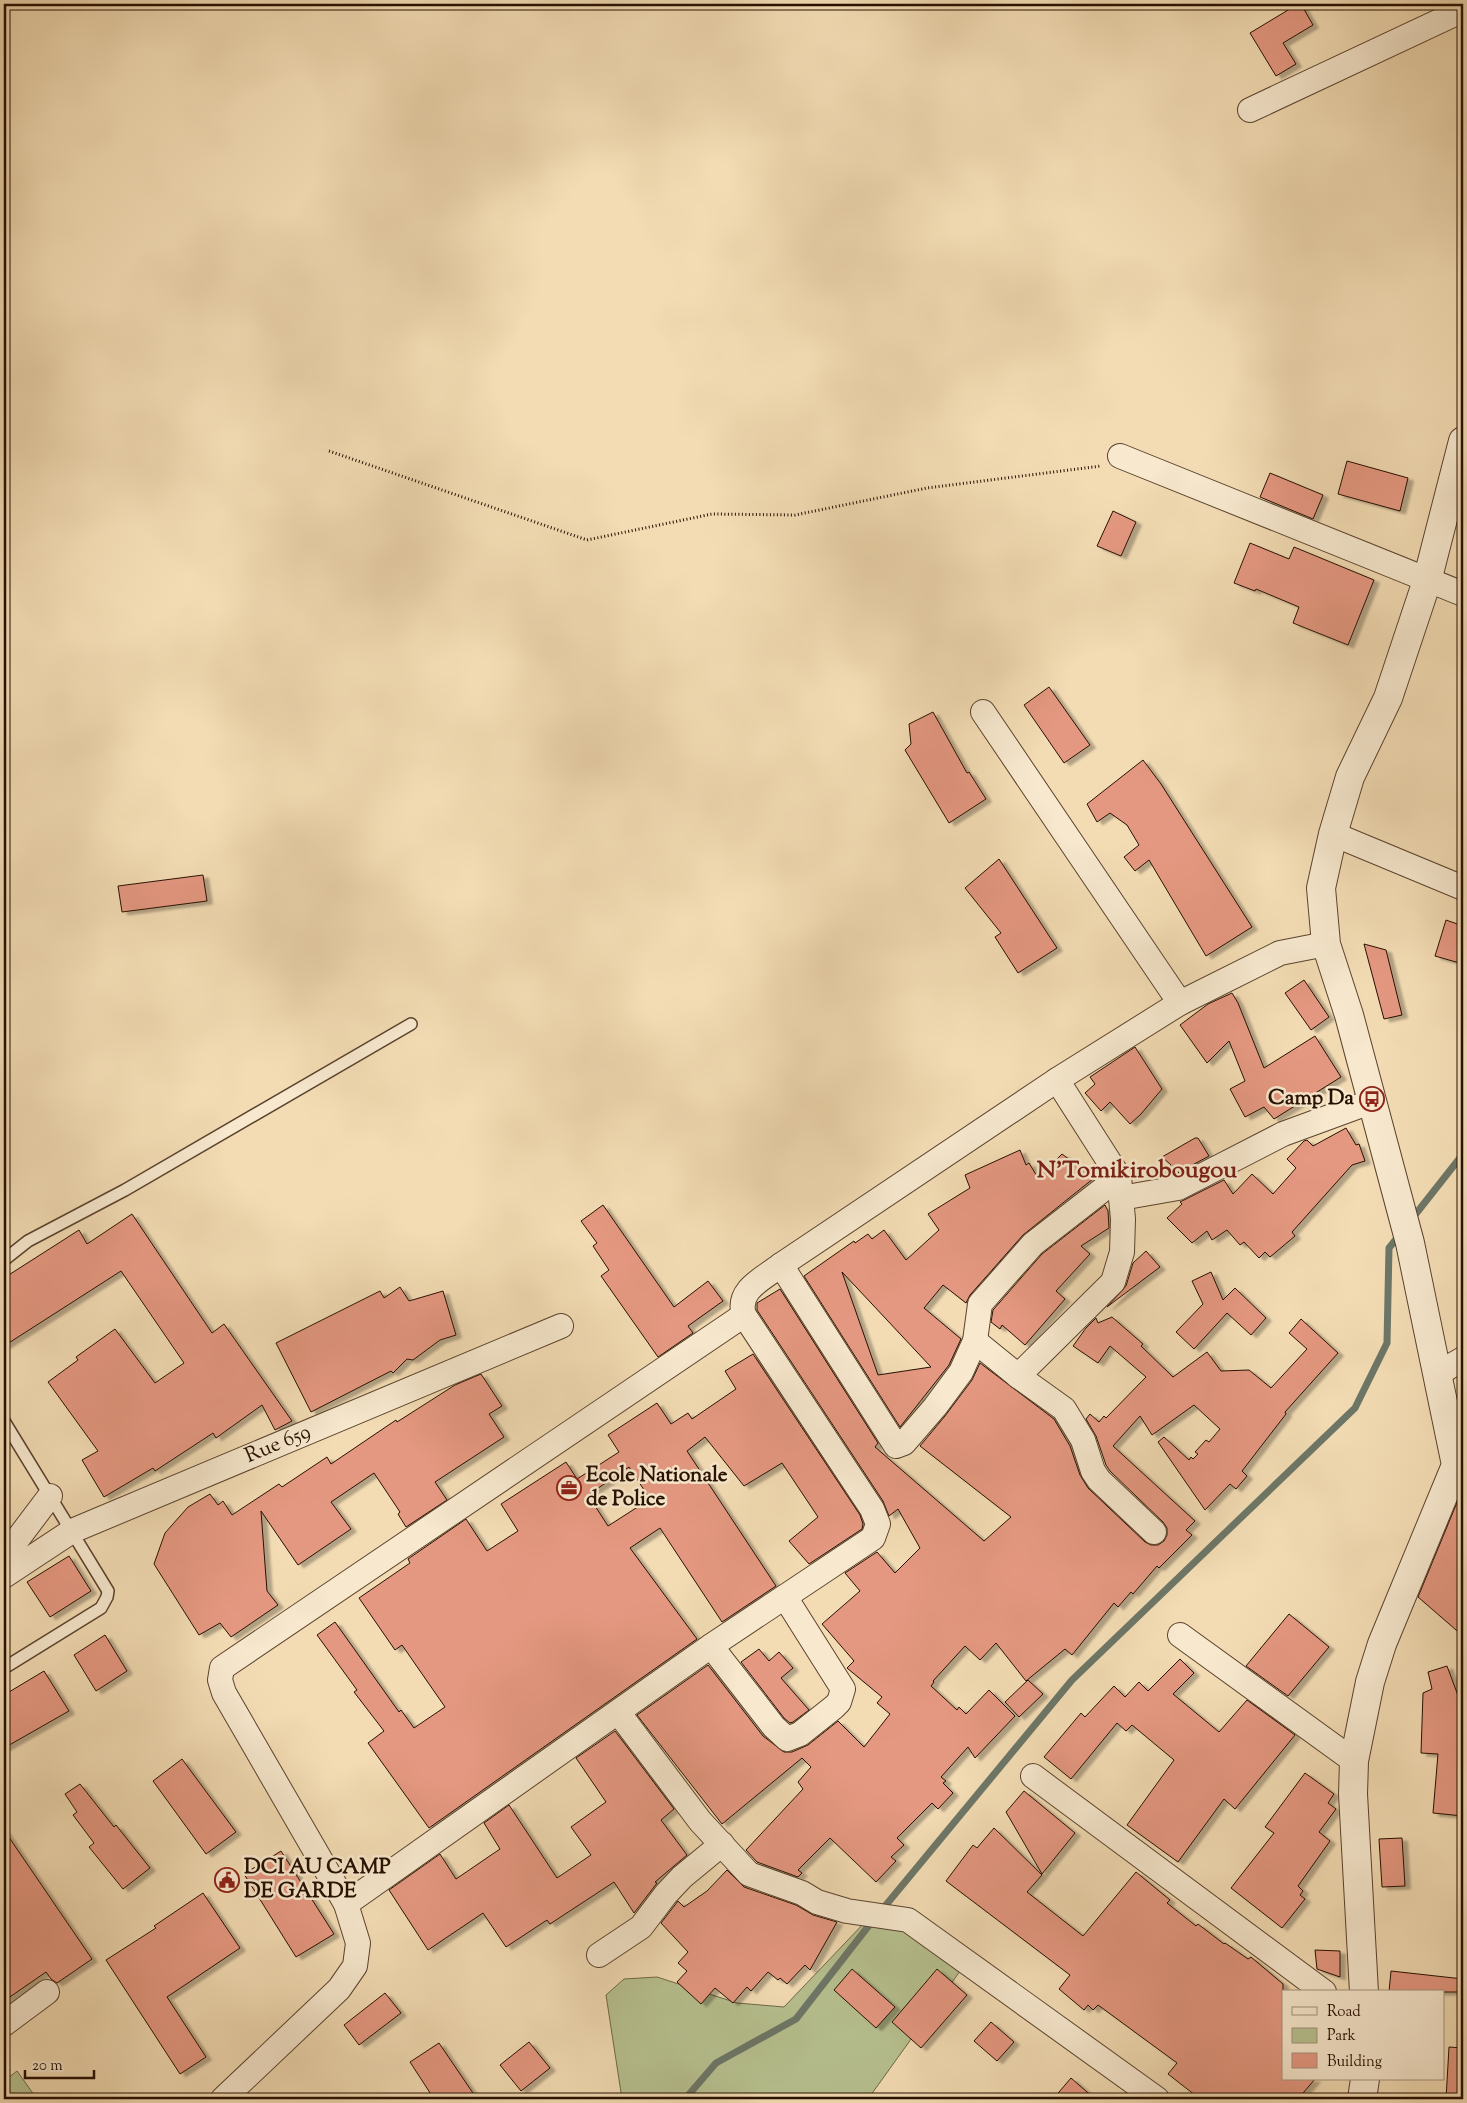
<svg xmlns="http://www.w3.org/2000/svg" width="1467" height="2103" font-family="'Sorts Mill Goudy',serif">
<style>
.green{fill:#b7c190;stroke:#6f6848}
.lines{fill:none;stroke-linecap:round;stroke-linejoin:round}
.stream{stroke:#6d7768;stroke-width:7}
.building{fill:#e59881;stroke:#271000;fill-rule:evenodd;filter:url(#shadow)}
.service-casing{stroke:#5a432d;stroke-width:14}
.minor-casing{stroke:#5a432d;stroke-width:26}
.tertiary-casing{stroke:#5a432d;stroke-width:30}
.path{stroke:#271000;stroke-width:3;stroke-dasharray:1 2.5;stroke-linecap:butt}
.service{stroke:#f7e8ce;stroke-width:11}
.minor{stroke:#f7e8ce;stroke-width:24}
.tertiary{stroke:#f7e8ce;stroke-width:28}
.labels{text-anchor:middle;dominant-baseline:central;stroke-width:5;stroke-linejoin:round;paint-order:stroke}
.poi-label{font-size:21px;font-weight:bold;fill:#271000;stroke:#f7e8ce;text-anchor:start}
.street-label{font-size:21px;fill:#271000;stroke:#f7e8ce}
.quarter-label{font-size:24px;font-weight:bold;fill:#7a1f14;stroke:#f7e8ce}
</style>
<defs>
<filter id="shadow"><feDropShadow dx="5.5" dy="3" stdDeviation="1" flood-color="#0004"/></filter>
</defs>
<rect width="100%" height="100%" fill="#f3dcb4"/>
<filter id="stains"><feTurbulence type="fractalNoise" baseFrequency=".004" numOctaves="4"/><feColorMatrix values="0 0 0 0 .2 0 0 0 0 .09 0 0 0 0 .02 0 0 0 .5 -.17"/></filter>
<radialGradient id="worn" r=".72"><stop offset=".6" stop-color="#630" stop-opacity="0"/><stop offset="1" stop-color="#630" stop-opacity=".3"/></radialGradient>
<!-- green -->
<path class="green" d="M 910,1918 L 968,1960 L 868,2099 L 622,2099 L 606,1995 L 624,1979 L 657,1977 L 737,2003 L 784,2007 L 866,1921 Z
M 17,2071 L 37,2099 L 4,2099 L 4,2081 Z"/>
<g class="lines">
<!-- stream -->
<path class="stream" d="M 1411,1220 L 1463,1154
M 881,1911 L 1072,1680 L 1355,1408 L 1387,1343 L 1389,1248 L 1401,1233
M 685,2099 L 716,2063 L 796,2019 L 874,1919"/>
</g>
<!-- building -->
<path class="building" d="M 1298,4 L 1301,4 L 1313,25 L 1283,43 L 1296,64 L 1276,76 L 1250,33 Z
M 1347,461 L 1408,478 L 1400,511 L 1338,494 Z
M 1270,473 L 1323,495 L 1313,519 L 1260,497 Z
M 1113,511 L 1136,522 L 1121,556 L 1097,546 Z
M 1250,543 L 1289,559 L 1294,547 L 1374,580 L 1348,645 L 1293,623 L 1299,607 L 1256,589 L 1255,591 L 1234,583 Z
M 1049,687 L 1090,745 L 1064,763 L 1024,705 Z
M 933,712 L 967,773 L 969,772 L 986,799 L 949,823 L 905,750 L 911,744 L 909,724 Z
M 1143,760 L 1161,784 L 1252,927 L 1206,956 L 1149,860 L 1135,871 L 1124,857 L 1139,845 L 1127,825 L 1110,813 L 1097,822 L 1087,804 Z
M 999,859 L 1057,948 L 1018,973 L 995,937 L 1001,933 L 965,888 Z
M 203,875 L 207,901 L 122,912 L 118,886 Z
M 1446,920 L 1463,926 L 1463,964 L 1435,956 Z
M 1364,944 L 1386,950 L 1402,1015 L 1384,1019 Z
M 1304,980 L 1329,1017 L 1311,1030 L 1285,993 Z
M 1232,993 L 1238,1003 L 1264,1068 L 1315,1036 L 1341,1077 L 1274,1119 L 1264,1107 L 1245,1117 L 1230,1089 L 1245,1081 L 1229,1041 L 1207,1063 L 1180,1025 L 1208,1004 Z
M 1135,1047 L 1162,1089 L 1141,1114 L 1130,1124 L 1110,1102 L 1101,1111 L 1085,1093 L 1095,1084 L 1090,1077 Z
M 1346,1128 L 1356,1145 L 1359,1144 L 1365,1161 L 1352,1165 L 1292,1232 L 1295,1236 L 1270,1257 L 1265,1252 L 1259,1258 L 1244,1242 L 1240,1245 L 1227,1230 L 1212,1240 L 1207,1231 L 1192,1243 L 1167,1218 L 1182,1204 L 1180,1202 L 1224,1180 L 1233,1194 L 1252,1174 L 1273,1194 L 1296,1168 L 1287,1159 L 1304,1141 L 1307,1140 L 1313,1146 Z
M 1195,1138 L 1198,1138 L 1209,1156 L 1174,1175 L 1164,1176 L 1161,1172 L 1171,1165 L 1162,1157 Z
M 1020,1150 L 1026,1165 L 1029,1163 L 1038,1178 L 1062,1154 L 1094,1178 L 1023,1235 L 970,1295 L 966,1303 L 943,1285 L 924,1308 L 961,1339 L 949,1365 L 900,1427 L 804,1276 L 854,1241 L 855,1243 L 868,1234 L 872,1239 L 884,1230 L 906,1260 L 939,1230 L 928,1214 L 970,1188 L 965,1175 ZM 842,1272 L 931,1367 L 878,1375 Z
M 603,1205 L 674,1307 L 708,1281 L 723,1301 L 688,1326 L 693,1333 L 658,1357 L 601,1276 L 609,1270 L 593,1246 L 597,1243 L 581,1221 Z
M 1105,1205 L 1108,1211 L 1109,1228 L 1081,1246 L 1090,1254 L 1056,1291 L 1065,1299 L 1025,1345 L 1002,1325 L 1000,1329 L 991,1322 L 993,1310 L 1042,1254 Z
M 132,1214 L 212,1333 L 224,1324 L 292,1421 L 275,1430 L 262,1405 L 216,1438 L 213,1433 L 155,1471 L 153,1468 L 104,1497 L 82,1460 L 98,1451 L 48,1382 L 78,1360 L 76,1357 L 115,1329 L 155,1383 L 184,1363 L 121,1271 L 4,1346 L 4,1278 L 79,1230 L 87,1244 Z
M 1146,1251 L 1160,1267 L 1107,1307 L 1126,1286 L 1133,1263 Z
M 1211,1272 L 1223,1300 L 1235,1288 L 1266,1318 L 1251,1335 L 1227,1313 L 1194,1349 L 1176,1332 L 1203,1304 L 1192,1281 Z
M 400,1287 L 409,1301 L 443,1291 L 456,1335 L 440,1340 L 413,1360 L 407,1359 L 393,1373 L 391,1371 L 311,1412 L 276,1343 L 380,1291 L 384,1298 Z
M 780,1289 L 878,1443 L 875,1447 L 984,1541 L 1011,1517 L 920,1446 L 945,1416 L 972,1380 L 980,1363 L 1054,1419 L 1070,1446 L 1080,1475 L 1088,1488 L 1145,1542 L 1151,1545 L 1158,1545 L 1164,1541 L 1167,1535 L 1167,1528 L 1163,1522 L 1110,1471 L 1106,1465 L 1096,1436 L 1086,1419 L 1090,1414 L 1099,1422 L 1104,1416 L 1106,1418 L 1146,1377 L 1110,1346 L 1098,1363 L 1073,1346 L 1086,1328 L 1096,1318 L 1098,1323 L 1112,1317 L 1143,1344 L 1141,1346 L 1173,1377 L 1207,1352 L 1221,1371 L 1249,1370 L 1271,1388 L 1307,1349 L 1289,1333 L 1301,1319 L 1338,1353 L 1285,1412 L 1286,1414 L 1242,1471 L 1247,1476 L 1236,1489 L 1230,1484 L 1205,1510 L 1158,1442 L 1164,1437 L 1189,1460 L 1191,1457 L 1193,1459 L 1198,1454 L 1195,1452 L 1206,1440 L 1209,1442 L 1220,1429 L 1194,1405 L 1152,1435 L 1140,1416 L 1113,1446 L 1195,1521 L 1186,1530 L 1192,1535 L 1159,1568 L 1157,1566 L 1133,1594 L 1131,1592 L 1118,1607 L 1114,1603 L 1072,1655 L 1065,1649 L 1026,1681 L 996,1643 L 980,1660 L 965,1646 L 933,1681 L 934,1682 L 931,1686 L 957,1710 L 959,1707 L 966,1714 L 989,1690 L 1015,1716 L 975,1758 L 968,1747 L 941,1777 L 946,1781 L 943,1783 L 953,1793 L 938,1809 L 932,1803 L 897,1838 L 904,1845 L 891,1857 L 896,1861 L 876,1882 L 830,1838 L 798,1870 L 802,1873 L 798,1877 L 757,1862 L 746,1850 L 803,1789 L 798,1782 L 811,1767 L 802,1758 L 722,1824 L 637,1715 L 708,1665 L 763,1736 L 784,1752 L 792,1752 L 808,1745 L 838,1721 L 864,1747 L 890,1714 L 877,1703 L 882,1697 L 847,1668 L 854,1661 L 822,1624 L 860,1591 L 845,1573 L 877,1552 L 895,1573 L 920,1548 L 898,1509 L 889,1516 L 883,1501 L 757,1310 L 757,1303 Z
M 753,1354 L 860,1515 L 863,1524 L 862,1529 L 809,1564 L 789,1541 L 818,1517 L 782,1463 L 744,1486 L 705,1437 L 687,1451 L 776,1586 L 722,1622 L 660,1528 L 630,1548 L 697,1639 L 429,1828 L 368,1743 L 384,1731 L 354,1692 L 357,1690 L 317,1635 L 335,1622 L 399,1712 L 401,1710 L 414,1728 L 445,1707 L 402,1645 L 395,1650 L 359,1598 L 410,1563 L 408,1559 L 466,1519 L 487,1551 L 518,1531 L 501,1504 L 566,1462 L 577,1479 L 619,1452 L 608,1435 L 657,1403 L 671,1424 L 688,1413 L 692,1419 L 736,1389 L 725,1371 ZM 629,1467 L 650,1499 L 608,1526 L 588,1495 Z
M 481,1374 L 502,1406 L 489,1414 L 504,1437 L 435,1482 L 447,1500 L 406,1527 L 398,1514 L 400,1512 L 374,1473 L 331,1502 L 351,1529 L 298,1565 L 261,1511 L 267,1591 L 278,1605 L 231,1637 L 220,1623 L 199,1635 L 154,1564 L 165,1533 L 188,1507 L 210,1494 L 218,1505 L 223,1501 L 232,1515 L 279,1484 L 282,1487 L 327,1457 L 331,1464 L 396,1420 L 397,1422 L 455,1385 Z
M 1463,1488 L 1463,1636 L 1418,1597 Z
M 69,1556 L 91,1591 L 50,1617 L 27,1582 Z
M 1289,1614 L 1329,1647 L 1288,1696 L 1246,1666 Z
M 105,1635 L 127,1671 L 96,1691 L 74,1655 Z
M 759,1649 L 769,1661 L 779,1652 L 793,1668 L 781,1678 L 809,1710 L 793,1722 L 790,1723 L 784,1718 L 741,1662 Z
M 1180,1659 L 1194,1673 L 1173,1694 L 1219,1732 L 1247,1700 L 1295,1735 L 1235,1809 L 1224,1799 L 1178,1862 L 1127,1825 L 1174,1760 L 1132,1725 L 1126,1731 L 1117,1723 L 1071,1779 L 1044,1757 L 1081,1713 L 1085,1717 L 1114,1686 L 1125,1697 L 1139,1682 L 1148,1691 Z
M 1447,1666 L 1463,1709 L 1463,1816 L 1433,1813 L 1438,1754 L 1421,1753 L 1423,1693 L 1432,1689 L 1428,1672 Z
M 44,1671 L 69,1711 L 4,1748 L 4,1695 Z
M 1028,1680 L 1043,1694 L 1019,1717 L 1005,1702 Z
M 615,1731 L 674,1809 L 661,1820 L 687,1855 L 655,1882 L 657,1883 L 634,1913 L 614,1882 L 550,1924 L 547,1920 L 506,1947 L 483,1913 L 428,1950 L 389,1890 L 440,1854 L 456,1879 L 500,1849 L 484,1823 L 509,1805 L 557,1878 L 591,1855 L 571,1827 L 606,1802 L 576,1758 Z
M 182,1759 L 236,1832 L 206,1854 L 153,1781 Z
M 1305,1773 L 1334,1794 L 1328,1803 L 1336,1809 L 1319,1832 L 1330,1841 L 1298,1886 L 1303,1891 L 1300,1895 L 1305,1899 L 1282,1928 L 1231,1888 L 1274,1833 L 1265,1827 Z
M 80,1784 L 114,1827 L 116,1825 L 150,1868 L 123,1889 L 89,1847 L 94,1843 L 73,1815 L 77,1812 L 65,1794 Z
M 1024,1791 L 1075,1833 L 1042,1874 L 1006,1812 Z
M 994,1828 L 1042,1875 L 1027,1892 L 1083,1936 L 1136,1872 L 1170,1900 L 1167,1903 L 1196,1926 L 1198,1924 L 1224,1944 L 1225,1943 L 1248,1959 L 1251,1957 L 1283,1984 L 1283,2079 L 1315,2079 L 1298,2099 L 1200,2099 L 1168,2074 L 1177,2063 L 1098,2005 L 1093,2010 L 1088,2005 L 1084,2010 L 1059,1989 L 1070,1975 L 946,1881 L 973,1845 L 977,1848 Z
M 4,1830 L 92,1959 L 57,1983 L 51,1979 L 46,1972 L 4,2001 Z
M 1402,1838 L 1405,1886 L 1382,1887 L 1379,1839 Z
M 281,1851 L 334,1934 L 296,1957 L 244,1874 Z
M 727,1870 L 744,1887 L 796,1905 L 813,1915 L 837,1922 L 810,1970 L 805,1965 L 787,1984 L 780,1978 L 778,1980 L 768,1972 L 751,1991 L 747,1987 L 733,2003 L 715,1988 L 701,2004 L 677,1982 L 687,1971 L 678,1963 L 688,1952 L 661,1923 L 678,1901 L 684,1907 L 707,1891 Z
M 203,1893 L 240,1948 L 167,1997 L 206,2057 L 180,2074 L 106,1960 L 156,1928 L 154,1926 Z
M 1315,1950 L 1340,1951 L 1340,1977 L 1317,1969 Z
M 852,1969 L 895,2007 L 876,2028 L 834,1990 Z
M 937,1969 L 967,1995 L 921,2048 L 892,2022 Z
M 1391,1971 L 1463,1979 L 1463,1992 L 1389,1992 Z
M 385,1993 L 401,2013 L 359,2045 L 344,2025 Z
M 991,2022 L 1014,2042 L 997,2061 L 974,2041 Z
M 529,2042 L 550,2068 L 521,2091 L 500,2065 Z
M 439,2043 L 477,2099 L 434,2099 L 410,2062 Z
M 1449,2047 L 1463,2048 L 1463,2099 L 1446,2099 Z
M 1071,2078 L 1095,2099 L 1053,2099 Z"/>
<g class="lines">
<defs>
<path id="service" d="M 4,1260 L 28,1241 L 125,1190 L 411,1024
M 4,1421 L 108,1591 L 107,1597 L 101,1608 L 4,1668"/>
<g id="minor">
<path d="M 1250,110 L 1463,10"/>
<path d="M 1120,456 L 1463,594"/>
<path d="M 983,712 L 1180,1003"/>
<path d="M 1333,834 L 1463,888"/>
<path d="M 1121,1198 L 1178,1188 L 1283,1134 L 1373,1101"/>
<path d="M 781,1265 L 896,1446 L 904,1443 L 935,1407 L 961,1372 L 975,1341 L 980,1304 L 1033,1244 L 1119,1177"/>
<path d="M 975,1341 L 1018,1376 L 1064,1409 L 1083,1440 L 1093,1471 L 1099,1480 L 1154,1532"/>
<path d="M 1437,1374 L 1463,1359"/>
<path d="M 1018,1376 L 1113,1282 L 1122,1252 L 1123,1219 L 1119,1177 L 1057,1080"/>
<path d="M 4,1557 L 50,1496"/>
<path id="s1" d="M 4,1576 L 72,1531 L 561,1326"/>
<path d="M 1180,1635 L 1354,1761"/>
<path d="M 711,1646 L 774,1727 L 787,1739 L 800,1734 L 834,1707 L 839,1702 L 843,1689 L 785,1597"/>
<path d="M 618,1712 L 700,1821 L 749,1874 L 802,1893 L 817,1902 L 847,1911 L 908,1920 L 1157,2099"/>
<path d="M 1033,1776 L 1324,1992"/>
<path d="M 346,1904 L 224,1693 L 220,1680 L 222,1668 L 744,1315"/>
<path d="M 599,1955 L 641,1927 L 666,1894 L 682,1877 L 722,1844"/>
<path d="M 4,2024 L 47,1992"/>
<path d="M 223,2099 L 339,1989 L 355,1966 L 358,1943 L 346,1904 L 711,1646 L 873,1538 L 878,1524 L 872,1509 L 744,1315 C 736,1290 763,1279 781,1265 L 1057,1080 L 1180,1003 L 1280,953 L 1326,944"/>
</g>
<path id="tertiary" d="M 1364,1992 L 1353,1794 L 1354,1761 L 1370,1682 L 1382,1644 L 1456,1465 L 1410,1243 L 1349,1015 L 1326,944 L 1321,888 L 1333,834 L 1350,777 L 1388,698 L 1427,581 L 1463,441
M 1362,2099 L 1365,2079"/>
</defs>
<!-- service casing -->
<use href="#service" class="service-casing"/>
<!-- minor casing -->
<use href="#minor" class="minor-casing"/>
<!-- tertiary casing -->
<use href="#tertiary" class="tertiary-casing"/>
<!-- path -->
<path class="path" d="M 329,451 L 587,540 L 712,514 L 795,515 L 927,488 L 1101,466"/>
<!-- service -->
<use href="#service" class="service"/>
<!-- minor -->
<use href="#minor" class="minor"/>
<!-- tertiary -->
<use href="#tertiary" class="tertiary"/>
</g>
<!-- icons -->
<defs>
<symbol id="bus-ring" viewBox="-11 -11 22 22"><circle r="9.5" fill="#f7e8ce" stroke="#8f2418" stroke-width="1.5"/><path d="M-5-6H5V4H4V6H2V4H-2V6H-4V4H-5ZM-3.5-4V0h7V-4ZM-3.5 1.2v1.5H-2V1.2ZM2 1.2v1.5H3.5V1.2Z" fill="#8f2418"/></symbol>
<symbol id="office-ring" viewBox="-11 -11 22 22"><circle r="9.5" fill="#f7e8ce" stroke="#8f2418" stroke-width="1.5"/><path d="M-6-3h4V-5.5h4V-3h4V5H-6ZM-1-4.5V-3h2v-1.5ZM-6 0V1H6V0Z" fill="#8f2418"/></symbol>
<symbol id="civic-ring" viewBox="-11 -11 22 22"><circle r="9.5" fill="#f7e8ce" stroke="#8f2418" stroke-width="1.5"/><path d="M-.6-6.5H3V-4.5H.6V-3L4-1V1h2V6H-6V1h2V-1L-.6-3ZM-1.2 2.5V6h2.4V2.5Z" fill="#8f2418"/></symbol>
</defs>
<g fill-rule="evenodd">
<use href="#bus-ring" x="1358" y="1085" width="28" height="28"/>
<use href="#office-ring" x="555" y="1474" width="28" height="28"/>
<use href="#civic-ring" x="213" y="1866" width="28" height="28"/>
</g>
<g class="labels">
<!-- poi labels -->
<g class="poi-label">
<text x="1354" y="1099" text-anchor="end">Camp Da</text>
<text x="586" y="1476">Ecole Nationale<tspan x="586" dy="24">de Police</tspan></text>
<text x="244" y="1868">DCI AU CAMP<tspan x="244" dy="24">DE GARDE</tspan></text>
</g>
<!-- street labels -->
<g class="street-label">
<text stroke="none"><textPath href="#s1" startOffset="305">Rue 659</textPath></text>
</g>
<!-- quarter labels -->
<g class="quarter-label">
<text x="1137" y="1171">N'Tomikirobougou</text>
</g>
</g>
<!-- margin -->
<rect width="1467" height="2103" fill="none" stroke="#f3dcb4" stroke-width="20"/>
<rect x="5" y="5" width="1457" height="2093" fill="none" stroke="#271000" stroke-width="2.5"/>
<rect x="10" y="10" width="1447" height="2083" fill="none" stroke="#271000"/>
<!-- legend -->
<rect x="1282" y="1990" width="162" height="90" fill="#f7e8ce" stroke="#a4927c"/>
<rect x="1292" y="2007" width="25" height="8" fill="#f7e8ce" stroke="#a4927c"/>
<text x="1327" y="2016" font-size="15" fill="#271000">Road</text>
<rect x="1292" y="2028" width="25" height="15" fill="#b7c190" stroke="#a4927c"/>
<text x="1327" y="2040" font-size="15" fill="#271000">Park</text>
<rect x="1292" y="2053" width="25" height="15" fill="#e59881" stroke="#a4927c"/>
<text x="1327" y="2066" font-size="15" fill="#271000">Building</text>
<!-- scale -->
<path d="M25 2070v8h69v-8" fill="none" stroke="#271000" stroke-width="2.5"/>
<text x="32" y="2070" font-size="15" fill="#271000" stroke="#f7e8ce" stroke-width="4" paint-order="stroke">20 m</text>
<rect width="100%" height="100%" filter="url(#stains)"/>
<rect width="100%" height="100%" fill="url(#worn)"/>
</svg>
